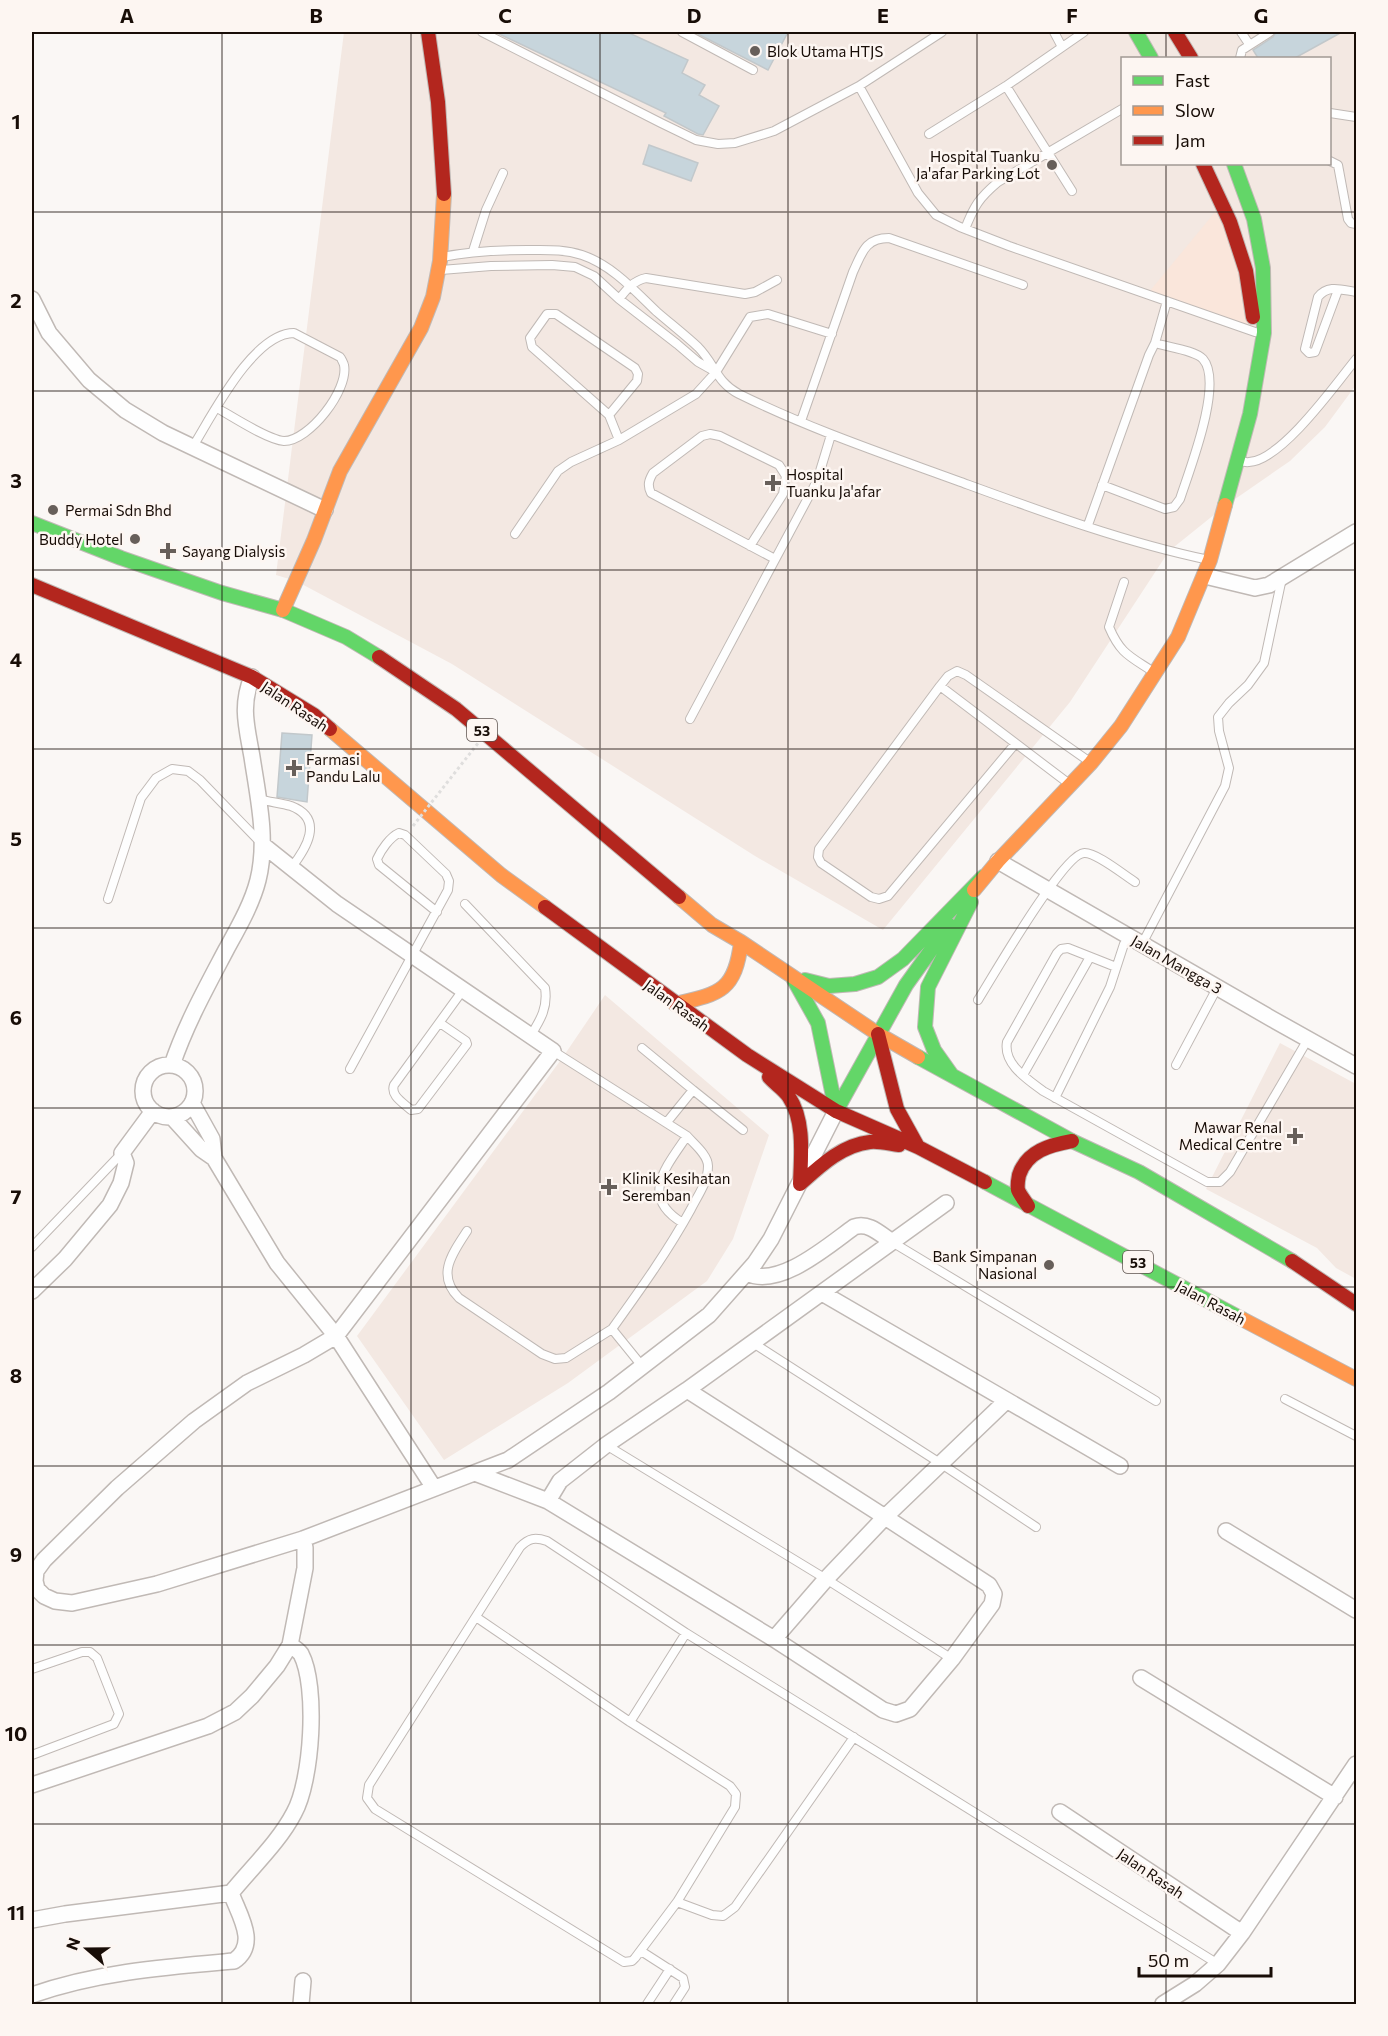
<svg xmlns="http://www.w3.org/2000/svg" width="1388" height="2036" font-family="Commissioner,sans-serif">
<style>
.built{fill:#f3e8e2;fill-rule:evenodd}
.green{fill:#fae6db}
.building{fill:#c7d5dc;stroke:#c2c8cb;stroke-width:1.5}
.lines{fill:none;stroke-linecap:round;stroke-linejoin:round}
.lane-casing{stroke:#c0b9b5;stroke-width:10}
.street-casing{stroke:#c0b9b5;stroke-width:18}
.fast-casing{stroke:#c0b9b5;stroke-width:16}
.slow-casing{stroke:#c0b9b5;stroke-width:16}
.jam-casing{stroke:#c0b9b5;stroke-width:16}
.lane{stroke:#fefefe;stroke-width:8}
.street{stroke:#fefefe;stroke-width:15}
.fast{stroke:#63d668;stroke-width:14}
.slow{stroke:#ff974d;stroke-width:14}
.jam{stroke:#b3261e;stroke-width:14}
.path-bridge{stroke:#dfdedd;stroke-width:3;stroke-dasharray:3 3;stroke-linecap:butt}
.grid{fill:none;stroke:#180d07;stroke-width:1.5;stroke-opacity:0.55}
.poi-dot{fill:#675f5a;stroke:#fdf6f2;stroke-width:2}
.labels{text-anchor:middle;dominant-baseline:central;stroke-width:5;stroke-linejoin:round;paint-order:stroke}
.shield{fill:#fdf6f2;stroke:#5d534e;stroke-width:1.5}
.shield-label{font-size:14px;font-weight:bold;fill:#180d07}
.poi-label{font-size:15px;fill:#180d07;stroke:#fdf6f2;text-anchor:start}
.street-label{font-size:15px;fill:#180d07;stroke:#fdf6f2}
.neatline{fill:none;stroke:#180d07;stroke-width:2}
.grid-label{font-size:20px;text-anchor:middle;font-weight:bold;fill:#180d07}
</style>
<rect width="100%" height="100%" fill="#faf7f5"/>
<!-- built -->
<path class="built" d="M 344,32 L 1356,32 L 1356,385 L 1325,427 L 1290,461 L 1225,506 L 1169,551 L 1070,702 L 883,930 L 755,856 L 452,664 L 296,581 L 276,575 ZM 1122,58 L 1330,58 L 1330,164 L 1122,164 Z
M 605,995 L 769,1135 L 733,1239 L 707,1281 L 568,1383 L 444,1460 L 357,1336 L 563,1057 Z
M 1280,1043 L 1356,1084 L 1356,1279 L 1336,1268 L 1317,1248 L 1206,1189 Z"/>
<!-- green -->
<path class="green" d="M 1225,200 L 1245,274 L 1254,331 L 1149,292 Z"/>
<!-- building -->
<path class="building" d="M 495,32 L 627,32 L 688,60 L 682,73 L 705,85 L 699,95 L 719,106 L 703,135 L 698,134 L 664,116 L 666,113 Z
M 694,32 L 788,32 L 768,70 Z
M 1276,32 L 1342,32 L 1295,58 L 1258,58 L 1253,50 L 1273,37 Z
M 649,145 L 698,163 L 691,181 L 643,164 Z
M 282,733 L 312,735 L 307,802 L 277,797 Z"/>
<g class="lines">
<defs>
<path id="lane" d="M 482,32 L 661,123 L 696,140 L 718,144 L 735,143 L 774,131 L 859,86 L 942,32
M 682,32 L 753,70
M 1054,32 L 1062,47
M 1241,32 L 1249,44
M 1240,58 L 1242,50 L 1270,32
M 859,86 L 918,193 L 936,215 L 960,227 L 1009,246 L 1255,332 L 1263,333
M 1330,113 L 1356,117
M 929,134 L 1006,86
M 1330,161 L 1338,165 L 1348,219 L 1351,223 L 1356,224
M 1072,191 L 1006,86 L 1084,32
M 965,229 C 974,206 979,198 998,182 L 1122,109
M 473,251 L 486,210 L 503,173
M 442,257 C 471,251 499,250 528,250 C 547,250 564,249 582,255 C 612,265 635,291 657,312 C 671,324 685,335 698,347 C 715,364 716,382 739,394 C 810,429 884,454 958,481 C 1040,511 1123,542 1209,560
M 441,270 L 491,266 L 552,265 L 575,267 L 594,276 L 619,299 L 677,344 L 698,362 L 714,371
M 1338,290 L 1315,352 L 1309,353 L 1305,349 L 1318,297 C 1328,284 1342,290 1356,292
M 619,299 C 627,289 633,281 646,278 L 745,294 L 755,292 L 777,280
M 1155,343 L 1167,301
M 609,415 L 637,381 L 638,374 L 635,368 L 556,314 L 547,314 L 530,338 L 532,347 L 609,415 L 619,440
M 801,421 L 853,272 C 862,253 865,238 889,238 L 1023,285
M 192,448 C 212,416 253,333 294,333 L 340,357 C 341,358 344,364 344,365 C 349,390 309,441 284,441 C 268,440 233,417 217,408
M 1240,461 C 1243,461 1246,463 1249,462 C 1281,461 1336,384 1356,359
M 1088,525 L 1149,355 L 1155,343 C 1167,347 1195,350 1203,359 C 1224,383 1189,471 1180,499 L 1174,507 L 1165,509 L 1102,485
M 515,534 L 558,471 L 571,462 L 619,440 L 696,394 L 716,372 L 750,317 L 768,314 L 832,334
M 750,546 L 783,494 L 786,476 L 779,465 L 720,436 L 710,434 L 702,436 L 653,473 C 649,480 647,485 651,493 L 775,559
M 1124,582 L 1109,627 C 1121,655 1130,656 1155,673
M 940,686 L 1068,783
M 690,719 L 817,481 L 831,435
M 1015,744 L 888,896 L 879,899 L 871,897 L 821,863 L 818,857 L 819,849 L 940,686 L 948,676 L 957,671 L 966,675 L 1090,762
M 259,799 C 269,802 281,803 291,806 C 325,819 306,849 291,868
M 108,899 L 141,798 L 156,778 L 172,769 L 188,771 L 200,780 L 261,843
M 465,904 L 545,988 C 548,1007 541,1019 531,1035
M 1142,944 L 1225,786 L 1229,768 L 1219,731 L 1218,717 L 1229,703 L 1248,685 L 1264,663 L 1282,578
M 1116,967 L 1068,948 L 1061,949 L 1057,953 L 1007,1042 C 1003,1064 1027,1079 1043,1091 L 1207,1182 L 1220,1182 L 1230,1172 L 1308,1039
M 978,1000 C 992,978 1063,854 1084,853 C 1096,852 1124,875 1135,882
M 440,1023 L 466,1041 L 467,1044 L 418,1109 L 411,1110 C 404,1103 390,1096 394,1085 L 463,990
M 642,1048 L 693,1090
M 553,1051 L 687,1136 C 694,1144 708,1155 708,1166 C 708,1182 698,1195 691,1209 C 668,1251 640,1290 612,1329 L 642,1366
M 1176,1065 L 1217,988
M 350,1069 L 448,890 L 449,881 L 446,874 L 405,835 L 399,833 C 390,837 381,850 377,859 L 379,865 L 437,912
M 1023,1075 L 1090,957
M 1055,1098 L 1110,987 L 1124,944 L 1130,937
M 667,1122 L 693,1090 L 743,1130
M 683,1223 C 639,1197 666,1167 687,1136
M 467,1231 C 452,1254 436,1275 459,1298 L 542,1354 L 555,1359 L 566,1358 L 612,1329
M 892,1242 L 1156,1401
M 32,1247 L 122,1153
M 753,1343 L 940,1463 L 1036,1527
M 1285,1399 L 1356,1436
M 606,1445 L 826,1579 L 952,1659
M 476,1617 L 630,1722 L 730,1786 L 736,1794 L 735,1807 L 677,1902 L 635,1958 L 632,1961 L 624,1962 L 375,1809 L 367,1798 L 369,1785 L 520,1547 C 529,1538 535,1537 547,1541 L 686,1633 L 1218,1964
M 32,1669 L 82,1652 L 90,1652 L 97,1658 L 119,1714 L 114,1724 L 32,1755
M 630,1722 L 686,1633
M 677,1902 L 712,1915 L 723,1916 L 735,1907 L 854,1737
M 641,1951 L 683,1978 L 685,1987 L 674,2004
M 647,2004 L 670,1969"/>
<path id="street" d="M 32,299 L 49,333 L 89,380 L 125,410 L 163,433 L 325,510
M 1205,576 L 1255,588 L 1269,585 L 1356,532
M 263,845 L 337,904 L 553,1051 L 336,1336 L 304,1355 L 247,1383 L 194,1421 L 117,1488 L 44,1560 L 36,1571 L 35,1581 L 37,1589 L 44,1596 L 55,1601 L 72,1603 L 157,1584 L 303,1539 L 508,1460 L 609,1392 L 709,1315 L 755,1263 L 771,1239 L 836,1111
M 998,861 L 1272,1019 L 1356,1066
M 172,1065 C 186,1024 206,988 226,950 C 238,928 252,904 258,880 C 268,840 258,797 252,757 C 247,728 240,706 252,677
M143 1091a26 26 0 1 1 52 0a26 26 0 1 1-52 0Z
M 192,1103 L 212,1139 L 214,1158
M 172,1117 L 201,1149 L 214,1158 L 277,1263 L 336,1336 L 434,1488
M 747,1273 C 779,1289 829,1245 854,1227 C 869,1222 880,1234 892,1242
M 32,1291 L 65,1259 L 110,1205 L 121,1183 L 126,1163 L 122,1153 L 153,1111
M 822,1293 L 1120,1466
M 687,1390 L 946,1203
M 475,1473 L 548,1501 L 774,1639 L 883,1710 L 896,1714 L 910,1709 L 952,1659 L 992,1604 L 994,1594 L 989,1585 L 885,1517 L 1006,1401
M 548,1501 L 560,1481 L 569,1474 L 606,1445 L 687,1390 L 885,1517 L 826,1579 L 774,1639
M 1226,1531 L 1356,1610
M 1141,1678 L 1335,1797
M 32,1785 L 208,1726 L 235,1712 L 252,1696 L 277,1666 L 290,1645 L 305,1568 L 305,1548 L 303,1539
M 1060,1812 L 1242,1933
M 32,1920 L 65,1914 L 231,1893 C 252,1867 279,1842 294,1813 C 312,1781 318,1686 301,1654 C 298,1650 295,1648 290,1645
M 32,1995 C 97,1972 165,1967 234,1961 C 259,1944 239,1915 231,1893
M 301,2004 L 303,1981
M 1163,2004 L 1195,1984 L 1218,1964 L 1242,1933 L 1356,1764"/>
<path id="fast" d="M 1136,32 L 1151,58
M 1225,505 L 1250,414 L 1264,333 L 1263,268 L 1254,219 L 1234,164
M 32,523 L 121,558 L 222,593 L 283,610 L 346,637 L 379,657
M 794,980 L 818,1023 L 836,1111
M 805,980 L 829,986 L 855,984 L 878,977 L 903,959 L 983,877
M 918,1057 L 1072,1141 L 1139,1172 L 1292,1261
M 951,1074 L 934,1050 L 925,1027 L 928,987 L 971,902
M 836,1111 L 906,985 L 949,925
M 985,1182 L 1242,1319"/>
<path id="slow" d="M 283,610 L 314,540 L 340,471 L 421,328 L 433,297 L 440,261 L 444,194
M 330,729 L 501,875 L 545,907
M 974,890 L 998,861 L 1091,763 L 1121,726 L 1178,637 L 1210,560 L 1225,505
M 679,897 L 712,925 L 741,942 L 878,1034 L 918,1057
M 675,1004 C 719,994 735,992 741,942
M 1242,1319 L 1356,1379"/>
<path id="jam" d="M 428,32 L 438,102 L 444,194
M 1175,32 L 1191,58
M 1203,164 L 1230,222 L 1246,271 L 1253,317
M 32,585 L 252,677 L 314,715 L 330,729
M 379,657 L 456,709 L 679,897
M 545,907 L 747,1055 L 836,1111 L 918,1147 L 985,1182
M 878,1034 L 897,1109 L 918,1147
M 769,1077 C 775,1084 784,1089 789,1097 C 805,1121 801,1156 800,1184
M 800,1184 C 820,1166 842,1145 870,1142 C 880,1141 890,1144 899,1145
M 1028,1206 C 1025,1201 1020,1195 1018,1190 C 1017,1185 1018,1180 1019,1175 C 1027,1151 1050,1145 1072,1141
M 1292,1261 L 1356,1304"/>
</defs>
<!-- lane casing -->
<use href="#lane" class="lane-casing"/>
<!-- street casing -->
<use href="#street" class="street-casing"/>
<!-- fast casing -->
<use href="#fast" class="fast-casing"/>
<!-- slow casing -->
<use href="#slow" class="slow-casing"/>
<!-- jam casing -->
<use href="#jam" class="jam-casing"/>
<!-- lane -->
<use href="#lane" class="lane"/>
<!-- street -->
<use href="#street" class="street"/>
<!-- fast -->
<use href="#fast" class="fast"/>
<!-- slow -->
<use href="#slow" class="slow"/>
<!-- jam -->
<use href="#jam" class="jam"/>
<!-- path-bridge -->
<path class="path-bridge" d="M 413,826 L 497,719"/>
</g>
<!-- grid -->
<path class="grid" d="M 222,32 L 222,2004M 411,32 L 411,2004M 600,32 L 600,2004M 788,32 L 788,2004M 977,32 L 977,2004M 1166,32 L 1166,58M 1166,164 L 1166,2004M 32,212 L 1356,212M 32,391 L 1356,391M 32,570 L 1356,570M 32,749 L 1356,749M 32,928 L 1356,928M 32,1108 L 1356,1108M 32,1287 L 1356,1287M 32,1466 L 1356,1466M 32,1645 L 1356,1645M 32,1824 L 1356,1824"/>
<!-- markers -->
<g class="poi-dot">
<circle cx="755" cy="51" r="6"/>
<circle cx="1052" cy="165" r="6"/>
<path d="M770 474h6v6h6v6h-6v6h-6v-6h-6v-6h6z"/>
<circle cx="53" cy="510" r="6"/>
<circle cx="135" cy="539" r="6"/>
<path d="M165 542h6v6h6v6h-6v6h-6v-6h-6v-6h6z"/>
<path d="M291 759h6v6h6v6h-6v6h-6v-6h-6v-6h6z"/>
<path d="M1292 1127h6v6h6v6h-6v6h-6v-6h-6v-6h6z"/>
<path d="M606 1178h6v6h6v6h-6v6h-6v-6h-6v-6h6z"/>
<circle cx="1049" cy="1265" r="6"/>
</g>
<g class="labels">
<!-- shield labels -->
<g class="shield">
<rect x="467" y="719" width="30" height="22" rx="4.5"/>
<rect x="1123" y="1251" width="30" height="22" rx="4.5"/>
</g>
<g class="shield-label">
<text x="482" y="730">53</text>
<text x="1138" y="1262">53</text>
</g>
<!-- poi labels -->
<g class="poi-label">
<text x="767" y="51">Blok Utama HTJS</text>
<text x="1040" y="156" text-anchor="end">Hospital Tuanku<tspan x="1040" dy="17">Ja'afar Parking Lot</tspan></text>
<text x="786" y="474">Hospital<tspan x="786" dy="17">Tuanku Ja'afar</tspan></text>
<text x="65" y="510">Permai Sdn Bhd</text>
<text x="123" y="539" text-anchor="end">Buddy Hotel</text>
<text x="182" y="551">Sayang Dialysis</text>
<text x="306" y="759">Farmasi<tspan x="306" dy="17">Pandu Lalu</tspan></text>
<text x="1282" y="1127" text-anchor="end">Mawar Renal<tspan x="1282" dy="17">Medical Centre</tspan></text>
<text x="622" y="1178">Klinik Kesihatan<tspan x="622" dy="17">Seremban</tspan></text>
<text x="1037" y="1256" text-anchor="end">Bank Simpanan<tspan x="1037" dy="17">Nasional</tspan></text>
</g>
<!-- street labels -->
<g class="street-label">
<text transform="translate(295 706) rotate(34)">Jalan Rasah</text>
<text transform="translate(1177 964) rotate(30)">Jalan Mangga 3</text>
<text transform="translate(677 1005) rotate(36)">Jalan Rasah</text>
<text transform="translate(1211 1302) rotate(28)">Jalan Rasah</text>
<text transform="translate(1151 1873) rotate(34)">Jalan Rasah</text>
</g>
</g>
<!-- border -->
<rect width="1388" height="2036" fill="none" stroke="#fdf6f2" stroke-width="66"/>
<!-- legend -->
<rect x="1121" y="57" width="210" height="108" fill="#fdf6f2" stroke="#a19994" stroke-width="1.5"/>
<rect x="1133" y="76" width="30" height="9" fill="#63d668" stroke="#a19994" stroke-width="1.5"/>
<text x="1175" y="87" font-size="18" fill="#180d07">Fast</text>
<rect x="1133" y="106" width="30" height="9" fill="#ff974d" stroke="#a19994" stroke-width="1.5"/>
<text x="1175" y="117" font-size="18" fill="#180d07">Slow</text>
<rect x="1133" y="136" width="30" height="9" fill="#b3261e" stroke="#a19994" stroke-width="1.5"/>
<text x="1175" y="147" font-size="18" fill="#180d07">Jam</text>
<!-- north arrow -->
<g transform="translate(87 1949) rotate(290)" stroke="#fdf6f2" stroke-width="4.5" paint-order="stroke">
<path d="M0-4.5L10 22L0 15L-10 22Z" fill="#180d07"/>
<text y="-9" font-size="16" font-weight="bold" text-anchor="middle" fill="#180d07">N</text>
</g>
<!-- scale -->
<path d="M1139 1967v9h132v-9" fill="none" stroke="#180d07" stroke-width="3"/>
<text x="1148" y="1967" font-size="18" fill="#180d07" stroke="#fdf6f2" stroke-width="4.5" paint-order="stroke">50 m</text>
<rect x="33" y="33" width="1322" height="1970" class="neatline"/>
<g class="grid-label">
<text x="127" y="23">A</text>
<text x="316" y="23">B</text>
<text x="505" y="23">C</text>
<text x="694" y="23">D</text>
<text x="883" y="23">E</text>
<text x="1072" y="23">F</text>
<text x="1261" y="23">G</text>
<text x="16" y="129">1</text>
<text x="16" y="308">2</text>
<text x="16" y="488">3</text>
<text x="16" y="667">4</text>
<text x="16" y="846">5</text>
<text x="16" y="1025">6</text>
<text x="16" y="1204">7</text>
<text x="16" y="1383">8</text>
<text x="16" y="1562">9</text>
<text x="16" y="1741">10</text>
<text x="16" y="1920">11</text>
</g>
</svg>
